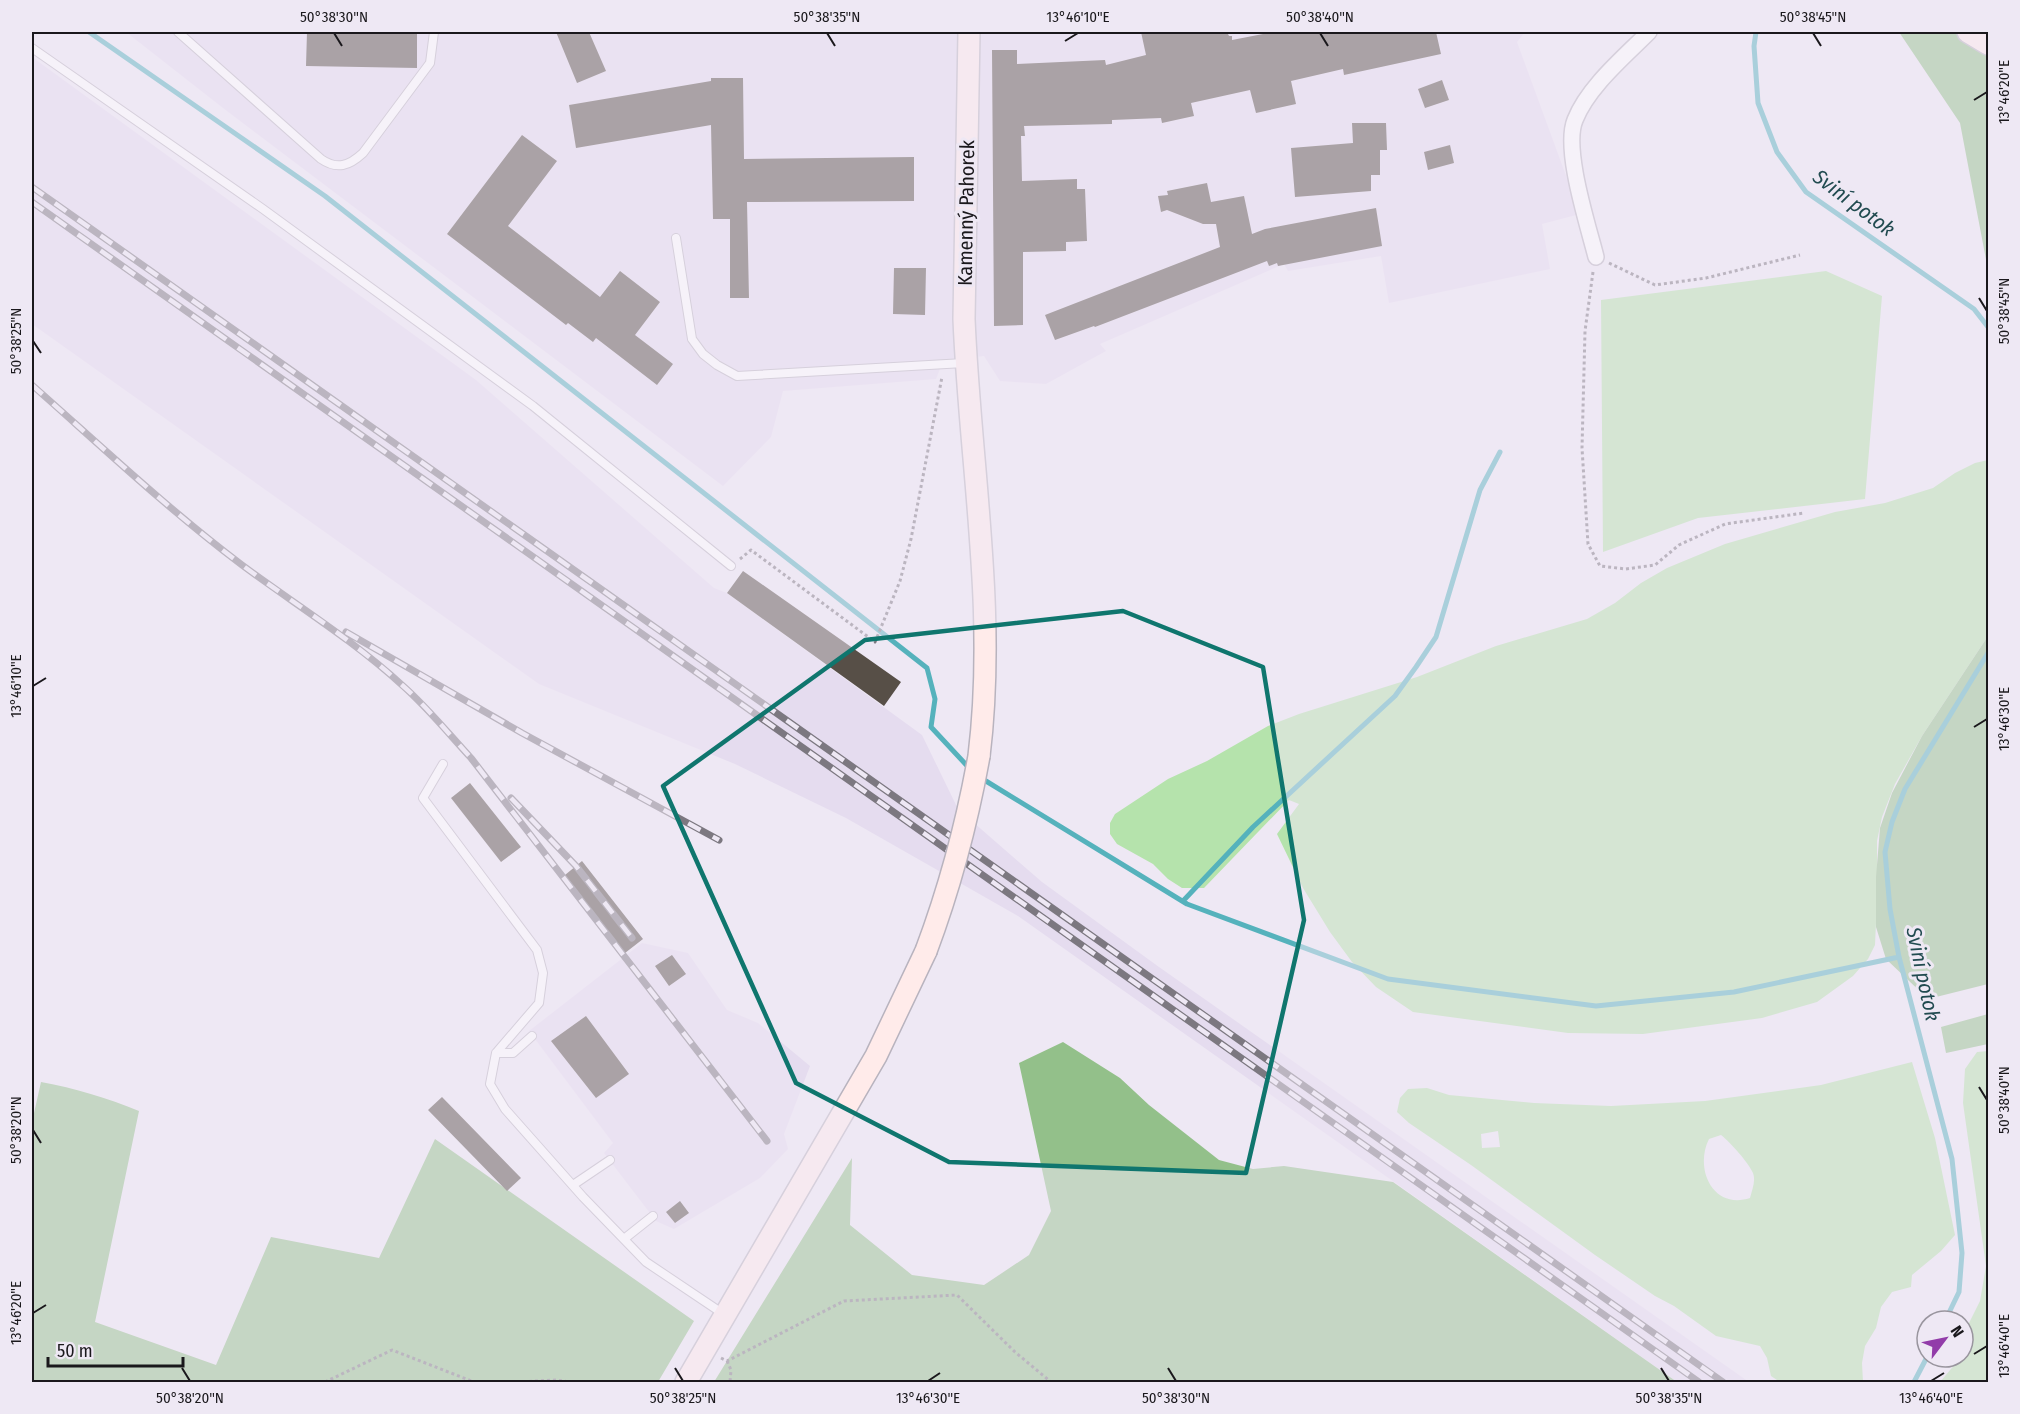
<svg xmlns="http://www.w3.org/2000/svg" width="2020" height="1414" font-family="'Fira Sans Condensed',sans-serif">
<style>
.built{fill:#e5dcef}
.green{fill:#b5e3ac;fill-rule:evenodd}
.forest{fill:#93c08a}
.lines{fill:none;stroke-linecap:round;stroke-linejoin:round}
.stream{stroke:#55b2bc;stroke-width:5}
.building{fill:#574f47}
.lane-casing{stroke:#b8b3be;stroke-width:10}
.street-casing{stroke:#b8b3be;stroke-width:18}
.secondary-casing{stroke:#b8b3be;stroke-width:24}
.path{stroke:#7d7981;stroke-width:3;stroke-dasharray:3 3;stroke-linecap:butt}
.lane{stroke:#fff;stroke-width:8}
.street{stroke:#fff;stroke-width:15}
.secondary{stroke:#ffebea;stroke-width:21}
.rail-casing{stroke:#7c7880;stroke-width:7}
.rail{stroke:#eee8f4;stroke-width:4.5;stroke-dasharray:14;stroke-linecap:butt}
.secondary-bridge-casing{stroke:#b8b3be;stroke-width:24;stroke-linecap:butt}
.secondary-bridge{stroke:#ffebea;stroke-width:21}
.marked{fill:none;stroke:#0f766e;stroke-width:4.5;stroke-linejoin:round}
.ticks{fill:none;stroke:#1a181c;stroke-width:2}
.labels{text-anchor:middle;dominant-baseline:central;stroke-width:6;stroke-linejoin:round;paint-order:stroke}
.street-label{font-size:20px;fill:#1a181c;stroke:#eee8f4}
.water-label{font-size:21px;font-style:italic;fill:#214b50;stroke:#eee8f4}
.neatline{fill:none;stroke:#1a181c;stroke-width:2}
.ticks-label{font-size:15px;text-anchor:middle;fill:#1a181c}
</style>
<rect width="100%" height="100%" fill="#eee8f4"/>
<!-- built -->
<path class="built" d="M 126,32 L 1525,32 L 1517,42 L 1580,214 L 1542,224 L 1550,269 L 1389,303 L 1381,256 L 1288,271 L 1284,264 L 1100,344 L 1106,351 L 1046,384 L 1000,381 L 984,356 L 943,361 L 936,379 L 783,391 L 771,437 L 723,486 L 223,108 Z
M 32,57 L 476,380 L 714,588 L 727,593 L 922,735 L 958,809 L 1042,882 L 1159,967 L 1749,1382 L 1677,1382 L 1018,916 L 846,818 L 735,764 L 539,684 L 32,324 Z
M 642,943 L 688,953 L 727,1010 L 758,1023 L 810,1066 L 784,1134 L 788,1149 L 760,1178 L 674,1229 L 656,1221 L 604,1153 L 613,1143 L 529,1031 Z"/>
<!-- green -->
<path class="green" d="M 1826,271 L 1882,296 L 1865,499 L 1698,518 L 1603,552 L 1601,300 Z
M 1988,460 L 1988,636 L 1922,736 L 1895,784 L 1882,817 L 1877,841 L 1877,901 L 1875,945 L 1868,959 L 1853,976 L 1817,1002 L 1762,1018 L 1643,1034 L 1568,1033 L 1413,1012 L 1376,987 L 1352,962 L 1330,932 L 1303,888 L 1277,834 L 1299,804 L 1289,800 L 1204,888 L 1182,888 L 1168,879 L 1153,864 L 1117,844 L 1110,834 L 1110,823 L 1115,814 L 1168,779 L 1207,761 L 1268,726 L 1299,714 L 1417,677 L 1496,646 L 1587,619 L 1615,603 L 1641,583 L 1667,568 L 1725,544 L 1835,512 L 1885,503 L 1933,488 L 1955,473 L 1975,463 Z
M 1988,1051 L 1988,1382 L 1940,1382 L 1961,1357 L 1963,1357 L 1963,1335 L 1980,1301 L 1986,1266 L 1963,1103 L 1965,1069 L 1977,1052 Z
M 1912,1062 L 1935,1138 L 1955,1235 L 1941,1251 L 1912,1275 L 1911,1287 L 1892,1292 L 1881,1307 L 1876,1328 L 1865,1346 L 1862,1363 L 1863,1382 L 1780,1382 L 1771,1376 L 1767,1358 L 1760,1346 L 1716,1336 L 1674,1306 L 1655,1296 L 1595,1255 L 1471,1165 L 1409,1123 L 1397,1112 L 1400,1098 L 1408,1089 L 1427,1088 L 1449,1095 L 1534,1103 L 1611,1106 L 1705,1101 L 1821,1085 ZM 1498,1131 L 1500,1147 L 1482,1148 L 1481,1134 ZM 1721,1135 C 1731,1143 1748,1162 1753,1173 C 1756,1181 1752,1190 1750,1198 C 1713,1210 1694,1169 1709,1139 Z"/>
<!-- forest -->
<path class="forest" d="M 1899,32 L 1988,32 L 1988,270 L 1960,123 Z
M 1988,636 L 1988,984 L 1928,999 L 1886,959 L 1876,927 L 1876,877 L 1880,828 L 1892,793 L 1922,736 Z
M 1988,1014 L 1988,1044 L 1946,1053 L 1941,1027 Z
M 1063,1042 L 1120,1078 L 1149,1105 L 1219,1160 L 1253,1169 L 1284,1166 L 1393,1182 L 1677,1382 L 714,1382 L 852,1158 L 850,1225 L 912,1275 L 984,1285 L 1029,1255 L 1051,1211 L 1019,1063 Z
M 41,1082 C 75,1088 107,1098 139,1111 L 95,1322 L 216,1365 L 271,1237 L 379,1258 L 435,1139 L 694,1321 L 658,1382 L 32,1382 L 32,1122 Z"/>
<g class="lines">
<!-- stream -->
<path class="stream" d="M 89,32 L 325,196 L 927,668 L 935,699 L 931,727 L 971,770
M 1756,32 L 1754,46 L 1758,103 L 1777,152 L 1806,192 L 1974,309 L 1988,327
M 981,778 L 1187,904 L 1388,979 L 1596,1006 L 1734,992 L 1899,957
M 1183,901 L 1253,827 L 1395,696 L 1416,667 L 1436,637 L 1480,490 L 1500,452
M 1945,1321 L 1959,1292 L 1962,1253 L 1952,1159 L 1899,957 L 1890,909 L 1885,852 L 1892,822 L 1905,789 L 1988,653
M 1914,1382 L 1927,1357"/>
</g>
<!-- building -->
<path class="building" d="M 307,32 L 417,32 L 417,68 L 306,66 Z
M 556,32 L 589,32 L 606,71 L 577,83 Z
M 1141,32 L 1227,32 L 1229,36 L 1232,36 L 1232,40 L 1273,32 L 1436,32 L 1441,54 L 1344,75 L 1343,69 L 1291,81 L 1296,104 L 1256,113 L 1250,90 L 1191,103 L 1194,116 L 1162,123 L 1161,118 L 1112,120 L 1112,124 L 1024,126 L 1025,136 L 1021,136 L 1022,181 L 1077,179 L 1077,189 L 1085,189 L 1087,241 L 1066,242 L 1066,251 L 1023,252 L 1023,325 L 994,326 L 992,50 L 1017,50 L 1017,64 L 1105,60 L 1106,65 L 1146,55 Z
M 711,78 L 743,78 L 744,159 L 914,157 L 914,201 L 747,202 L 749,298 L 730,298 L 730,219 L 713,219 L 711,125 L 576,148 L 569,105 L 711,81 Z
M 1442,80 L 1449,100 L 1425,108 L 1418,89 Z
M 1352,123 L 1386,123 L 1387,150 L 1380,150 L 1380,175 L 1371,175 L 1371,191 L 1295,197 L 1291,148 L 1353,143 Z
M 522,135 L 557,161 L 508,226 L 600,297 L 620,271 L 660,302 L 635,335 L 673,364 L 657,385 L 596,338 L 593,342 L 568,323 L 566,325 L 447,234 Z
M 1450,145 L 1454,163 L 1428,170 L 1424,152 Z
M 1207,183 L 1211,202 L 1244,196 L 1252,234 L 1265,229 L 1376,208 L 1382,246 L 1278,266 L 1277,263 L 1269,266 L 1267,261 L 1095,327 L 1094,326 L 1055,340 L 1045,315 L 1220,247 L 1216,224 L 1203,224 L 1167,210 L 1161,212 L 1158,196 L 1168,195 L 1167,191 Z
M 894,268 L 926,268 L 925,315 L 893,314 Z
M 743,571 L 901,682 L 884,706 L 727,593 Z
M 470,783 L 521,847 L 501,862 L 451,798 Z
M 582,861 L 643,939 L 625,953 L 565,875 Z
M 672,955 L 686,974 L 669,986 L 655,966 Z
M 586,1016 L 629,1074 L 596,1098 L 551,1041 Z
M 442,1097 L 521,1178 L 507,1191 L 428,1110 Z
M 680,1201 L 689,1213 L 675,1223 L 666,1212 Z"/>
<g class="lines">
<defs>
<path id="lane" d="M 178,32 L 321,159 C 337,170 349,166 363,153 L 430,63 L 434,32
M 32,48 L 263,209 L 533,406 L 731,566
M 676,238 L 692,339 L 703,354 L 717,365 L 737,376 L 964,363
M 443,764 L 423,798 L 537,950 L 543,973 L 539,1003 L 496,1053 L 490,1084 L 505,1109 L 583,1197 L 646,1262 L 725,1315
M 496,1053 L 513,1053 L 532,1036
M 573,1185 L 610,1160
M 624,1239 L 653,1216"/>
<path id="street" d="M 1596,257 C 1588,225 1563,149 1575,120 C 1588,87 1624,57 1649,32"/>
<path id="secondary" d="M 969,32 L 964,319 C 970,465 997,610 979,756
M 1968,32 L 1988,44
M 686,1382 L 876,1056 L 926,951"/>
</defs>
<!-- lane casing -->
<use href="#lane" class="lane-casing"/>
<!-- street casing -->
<use href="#street" class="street-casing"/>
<!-- secondary casing -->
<use href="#secondary" class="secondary-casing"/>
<!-- path -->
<path class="path" d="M 1609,263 L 1655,285 L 1706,278 L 1800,255
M 1593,272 L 1585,331 L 1582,448 L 1588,544 L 1600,566 L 1626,569 L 1655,565 L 1679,545 L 1725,524 L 1804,513
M 740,559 L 751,550 L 875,642 L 900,581 L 911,539 L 942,377
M 721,1358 L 727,1361 L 844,1301 L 957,1295 L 1015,1352 L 1051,1382
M 727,1361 L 731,1370 L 730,1382
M 325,1382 L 392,1350 L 474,1382
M 517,1382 L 556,1380 L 570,1382"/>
<!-- lane -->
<use href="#lane" class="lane"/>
<!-- street -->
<use href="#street" class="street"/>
<!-- secondary -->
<use href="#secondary" class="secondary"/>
<defs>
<path id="rail" d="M 32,187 L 1723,1382
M 32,202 L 1699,1382
M 32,385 C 101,446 169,510 242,565 C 296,605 353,640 402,685 C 427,707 448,733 471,758 L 767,1141
M 346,632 L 522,733 L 719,840
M 511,798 L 576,866 L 632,938"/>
</defs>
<!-- rail casing -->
<use href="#rail" class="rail-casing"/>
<!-- rail -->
<use href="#rail" class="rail"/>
<defs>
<path id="secondary-bridge" d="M 926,951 C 950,887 967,823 979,756"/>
</defs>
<!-- secondary-bridge casing -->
<use href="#secondary-bridge" class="secondary-bridge-casing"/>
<!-- secondary-bridge -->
<use href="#secondary-bridge" class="secondary-bridge"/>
</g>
<!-- marked area -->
<path d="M0 0H2020V1414H0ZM 1123,611 L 1263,667 L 1304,920 L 1246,1173 L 949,1162 L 796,1083 L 663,786 L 865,640 Z" fill="#eee8f4" fill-opacity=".55" fill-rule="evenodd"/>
<path class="marked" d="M 1123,611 L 1263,667 L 1304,920 L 1246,1173 L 949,1162 L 796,1083 L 663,786 L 865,640 Z"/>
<!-- ticks -->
<path class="ticks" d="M 334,33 L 342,46M 827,33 L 835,46M 1320,33 L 1328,46M 1813,33 L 1821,46M 1065,41 L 1078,33M 1974,100 L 1987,92M 1979,298 L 1987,311M 33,341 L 41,353M 33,686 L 46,678M 1974,727 L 1987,719M 1979,1087 L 1987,1100M 33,1130 L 41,1143M 33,1313 L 46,1305M 1974,1354 L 1987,1346M 182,1368 L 190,1381M 675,1368 L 683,1381M 1168,1368 L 1176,1381M 1661,1368 L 1669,1381M 928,1381 L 940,1373M 1931,1381 L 1944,1373"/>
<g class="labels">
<!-- street labels -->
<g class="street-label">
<text transform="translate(966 213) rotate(-89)">Kamenný Pahorek</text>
</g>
<!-- water labels -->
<g class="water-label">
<text transform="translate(1854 203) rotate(37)">Sviní potok</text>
<text transform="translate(1923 974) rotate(78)">Sviní potok</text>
</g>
</g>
<!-- border -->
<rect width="2020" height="1414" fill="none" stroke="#eee8f4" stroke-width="66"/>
<!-- north arrow -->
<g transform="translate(1945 1339) rotate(58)"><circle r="28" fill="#eee8f4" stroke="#99959e" stroke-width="1.5"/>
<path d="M0-4.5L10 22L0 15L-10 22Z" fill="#923ca9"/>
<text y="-9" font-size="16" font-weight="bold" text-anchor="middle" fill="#1a181c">N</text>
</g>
<!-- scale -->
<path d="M48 1357v9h135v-9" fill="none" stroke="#1a181c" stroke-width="3"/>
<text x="57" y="1357" font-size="18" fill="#1a181c" stroke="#eee8f4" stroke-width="4.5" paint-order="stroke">50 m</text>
<rect x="33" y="33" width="1954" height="1348" class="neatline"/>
<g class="ticks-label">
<text x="334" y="22">50°38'30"N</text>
<text x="827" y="22">50°38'35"N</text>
<text x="1078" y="22">13°46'10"E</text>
<text x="1320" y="22">50°38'40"N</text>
<text x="1813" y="22">50°38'45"N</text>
<text transform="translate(2004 92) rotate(-90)" y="5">13°46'20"E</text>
<text transform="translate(2004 311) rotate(-90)" y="5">50°38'45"N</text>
<text transform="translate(16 341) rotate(-90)" y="5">50°38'25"N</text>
<text transform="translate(16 686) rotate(-90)" y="5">13°46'10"E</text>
<text transform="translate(2004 719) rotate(-90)" y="5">13°46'30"E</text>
<text transform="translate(2004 1100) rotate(-90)" y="5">50°38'40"N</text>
<text transform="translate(16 1130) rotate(-90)" y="5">50°38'20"N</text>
<text transform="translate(16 1313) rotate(-90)" y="5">13°46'20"E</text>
<text transform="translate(2004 1346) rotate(-90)" y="5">13°46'40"E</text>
<text x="190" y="1403">50°38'20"N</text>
<text x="683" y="1403">50°38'25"N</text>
<text x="928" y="1403">13°46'30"E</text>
<text x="1176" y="1403">50°38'30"N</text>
<text x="1669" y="1403">50°38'35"N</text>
<text x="1931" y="1403">13°46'40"E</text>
</g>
</svg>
